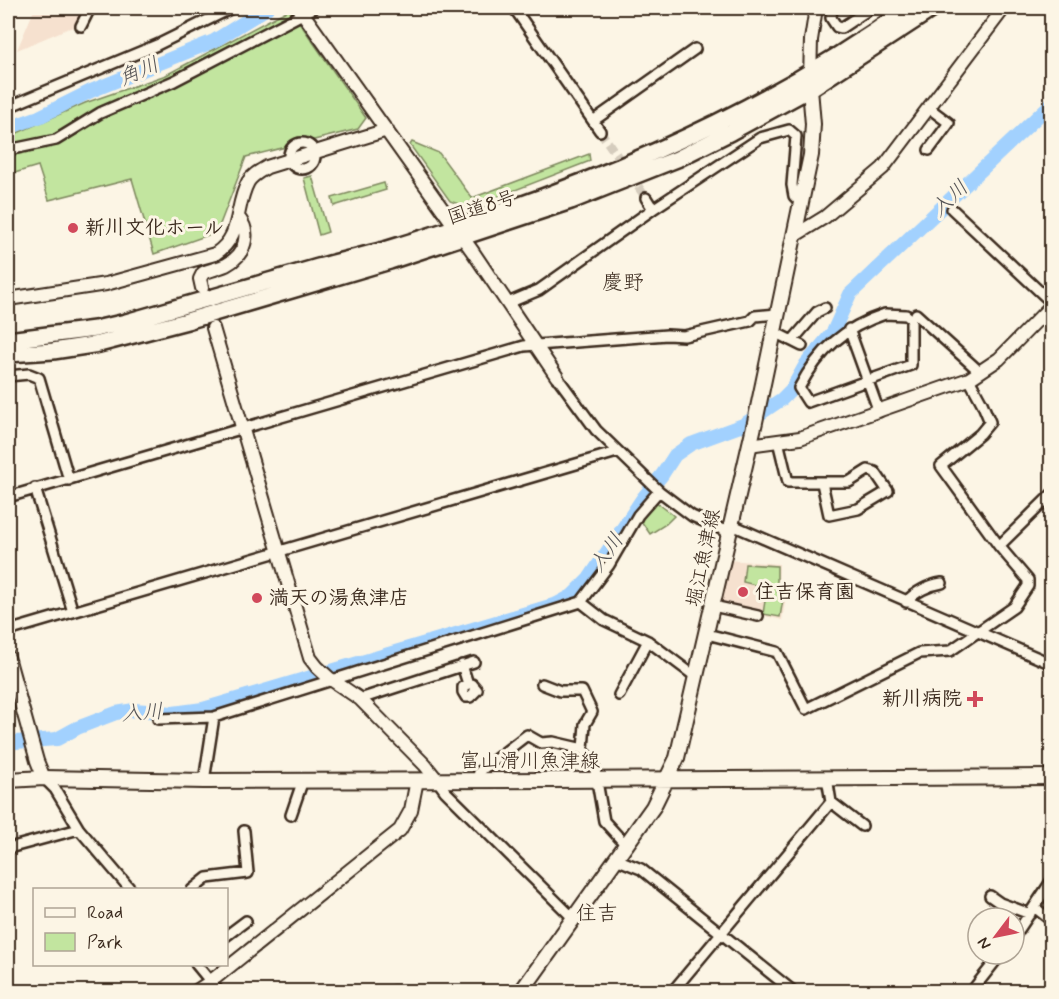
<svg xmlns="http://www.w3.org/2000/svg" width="1059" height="999" font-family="Mynerve,'Klee One',sans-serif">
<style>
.built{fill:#f6e1cf}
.green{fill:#c2e59f;stroke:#7e885e;stroke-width:1.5}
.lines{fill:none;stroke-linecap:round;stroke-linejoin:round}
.river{stroke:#a2d1fe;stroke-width:14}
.minor-tunnel{stroke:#d5ccbd;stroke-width:9;stroke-dasharray:9 4.5;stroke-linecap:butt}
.minor-casing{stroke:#3b2a1e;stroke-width:14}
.tertiary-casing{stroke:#3b2a1e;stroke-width:16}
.secondary-casing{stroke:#3b2a1e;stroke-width:18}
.trunk-casing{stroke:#3b2a1e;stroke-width:20}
.minor{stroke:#fcf5e5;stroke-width:9}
.tertiary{stroke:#fcf5e5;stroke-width:12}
.secondary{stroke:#fcf5e5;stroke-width:14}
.trunk{stroke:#fcf5e5;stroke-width:15}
.poi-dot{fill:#d1495b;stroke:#fcf5e5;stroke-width:2}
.labels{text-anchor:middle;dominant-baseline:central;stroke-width:6;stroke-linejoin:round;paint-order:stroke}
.street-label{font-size:20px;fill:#3b2a1e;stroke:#fcf5e5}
.poi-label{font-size:20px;font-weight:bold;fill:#3b2a1e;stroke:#fcf5e5;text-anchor:start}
.water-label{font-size:21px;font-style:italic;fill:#555456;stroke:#fcf5e5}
.neighbourhood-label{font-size:21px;fill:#3b2a1e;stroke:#fcf5e5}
</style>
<rect width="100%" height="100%" fill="#fcf5e5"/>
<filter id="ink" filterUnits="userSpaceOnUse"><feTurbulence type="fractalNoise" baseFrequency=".0167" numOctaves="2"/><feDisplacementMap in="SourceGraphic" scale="12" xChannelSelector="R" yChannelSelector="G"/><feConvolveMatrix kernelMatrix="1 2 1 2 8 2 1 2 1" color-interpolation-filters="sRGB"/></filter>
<g filter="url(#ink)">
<!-- built -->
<path class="built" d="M 31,8 L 93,8 L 84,24 L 67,29 L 17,50 L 34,10 Z
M 728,560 L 779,564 L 778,591 L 787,592 L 782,620 L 718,605 Z"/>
<!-- green -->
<path class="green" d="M 290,9 L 366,118 L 358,129 L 246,157 L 217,232 L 154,254 L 132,179 L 49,200 L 38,166 L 8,175 L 8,137 L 85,103 L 166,75 Z
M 412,142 L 439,153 L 472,198 L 589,154 L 590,161 L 469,208 L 450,201 L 410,145 Z
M 312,176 L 328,232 L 319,235 L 304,178 Z
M 384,183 L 386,190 L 334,206 L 332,198 Z
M 655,501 L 674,516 L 666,524 L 650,534 L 639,518 Z
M 745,564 L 777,566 L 777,592 L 784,594 L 780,617 L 763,614 L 767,588 L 743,582 Z"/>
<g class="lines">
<!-- river -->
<path class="river" d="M 8,128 L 39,117 L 91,91 L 214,41 L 267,8
M 8,745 L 15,742 L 57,739 L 77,728 L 116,713 L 134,710 L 173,713 L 203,709 L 557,604 L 572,596 L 589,579 L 643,498 L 662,475 L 675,455 L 691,444 L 743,425 L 782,399 L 792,389 L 806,364 L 833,332 L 850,294 L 1052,103"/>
<!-- minor-tunnel -->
<path class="minor-tunnel" d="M 600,131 L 646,198"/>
<defs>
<path id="minor" d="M 514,8 L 600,131
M 832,8 L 831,18 L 837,27 L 841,28 L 871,8
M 81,26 L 90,8
M 8,107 L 157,45 L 232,8
M 593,121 L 695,49
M289 156a13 13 0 1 1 26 0a13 13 0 1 1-26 0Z
M 8,150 L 56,140 L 100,113 L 174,81 L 314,8
M 929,150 L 949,123 L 929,108
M 646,198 L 653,209
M 952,209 L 1052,303
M 508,303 L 539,290 L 653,209 L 760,138 L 789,130 L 796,136 L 792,185 L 794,196 L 801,203
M 885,314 L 906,315 L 911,319 L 911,365 L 808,402 L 799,388 C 819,350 845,327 885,314 Z
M 916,314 L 980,372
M 849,329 L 879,412
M 774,332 L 802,346
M 792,341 L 817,312 L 825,308
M 8,376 L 29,374 L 39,378 L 69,480
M 557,377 L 596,430 L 659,491 L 692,516 L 728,532
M 778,441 L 788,482 L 849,482 L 868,470 L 875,472 L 888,491 L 858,509 L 829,515 L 822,483
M 35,488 L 73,612
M 8,497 L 524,346 L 667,335 L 684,336 L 750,321 L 755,316 L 777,314
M 730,524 L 1052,664
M 999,546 L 1052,494
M 581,602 L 604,620 L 648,641 L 696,677
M 906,602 C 915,592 929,585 942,583
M 713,606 L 758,616
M 8,631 L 617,452
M 707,634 L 777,652 L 806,709 L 919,653 L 950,651 L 1014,607 L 1028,586 L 1028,580 L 999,546 L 941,466 L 980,434 L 990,422 L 982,403 L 969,379
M 462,665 L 468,684 L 463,687 L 463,692 L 466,697 L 470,697 L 477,690 L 472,684 L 468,684
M 542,684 L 560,691 L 582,691 L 592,712 L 585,724 L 583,749
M 619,695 L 648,641
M 360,699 L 474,662
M 158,719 L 214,717
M 44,778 L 55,789 L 79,829 L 131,890
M 437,780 L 445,791 L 573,918
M 477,780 L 479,772 L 527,735 L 541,743 L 553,742 L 583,749 L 595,770 L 604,821 L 626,845
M 204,781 L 214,717 L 581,602 L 609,565 L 638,515 L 659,491
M 831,802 L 862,826
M 291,815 L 303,780
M 9,848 L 79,829
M 616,859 L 641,869 L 794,992
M 192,890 L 207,878 L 248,873 L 244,831
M 990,896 L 1000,903 L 1030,914
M 1034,907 L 1052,921
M 226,936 L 246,921
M 1014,937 L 1052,880
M 196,964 L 219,992
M 393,992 L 394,991
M 672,992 L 831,802 L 827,778
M 971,992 L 1001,954"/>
<path id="tertiary" d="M 299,8 L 473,252 L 557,377
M 810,79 L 811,40 L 816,8
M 794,236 L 825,217 L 883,168 L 1004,8
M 202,288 L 200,279 L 203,273 C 210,270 219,268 226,265 C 245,255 252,233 238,217
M 8,299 L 106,284 L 215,254 C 243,236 234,208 248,182 C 252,175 260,171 267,167 L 387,130
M 213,328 L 310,658 L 317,667 L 329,678 L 360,699 L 425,765 L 437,780
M 749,445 L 800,438 L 969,379 L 999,359 L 1052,305
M 8,657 L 37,761 L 44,778
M 195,992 L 210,982 L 400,830 L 411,810 L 417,780"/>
<path id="secondary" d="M 8,780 L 44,778 L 204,781 L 549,780 L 1052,777
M 521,992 L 653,807 L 677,758 L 755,422 L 811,155 L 813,124 L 810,89"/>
<path id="trunk" d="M 8,340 L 95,329 L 126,322 C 190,304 254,285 318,267 C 340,261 362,256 384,250 C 569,194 751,122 908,8
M 8,354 L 53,351 L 99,344 L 187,321 L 390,261 L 571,201 L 677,159 L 731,132 L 810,89 L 934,8"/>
</defs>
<!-- minor casing -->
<use href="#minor" class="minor-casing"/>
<!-- tertiary casing -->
<use href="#tertiary" class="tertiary-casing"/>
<!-- secondary casing -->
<use href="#secondary" class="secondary-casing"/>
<!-- trunk casing -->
<use href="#trunk" class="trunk-casing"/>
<!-- minor -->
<use href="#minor" class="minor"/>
<!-- tertiary -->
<use href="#tertiary" class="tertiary"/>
<!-- secondary -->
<use href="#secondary" class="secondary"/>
<!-- trunk -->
<use href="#trunk" class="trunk"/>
</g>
</g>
<!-- markers -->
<g class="poi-dot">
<circle cx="73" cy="228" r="6"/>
<circle cx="743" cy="592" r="6"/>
<circle cx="257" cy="598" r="6"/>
<path d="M972 690h6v6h6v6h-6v6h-6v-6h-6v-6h6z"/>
</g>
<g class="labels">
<!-- street labels -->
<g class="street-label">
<text transform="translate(482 208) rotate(-18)">国道8号</text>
<text transform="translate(704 558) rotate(-78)">堀江魚津線</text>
<text x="530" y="761">富山滑川魚津線</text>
</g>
<!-- poi labels -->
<g class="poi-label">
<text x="85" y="228">新川文化ホール</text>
<text x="755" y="592">住吉保育園</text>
<text x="269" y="598">満天の湯魚津店</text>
<text x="962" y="699" text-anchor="end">新川病院</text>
</g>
<!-- water labels -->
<g class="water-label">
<text transform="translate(139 72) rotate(-23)">角川</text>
<text transform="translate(950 199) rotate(-44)">入川</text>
<text transform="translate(607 553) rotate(-55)">入川</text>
<text transform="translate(142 713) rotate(-4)">入川</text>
</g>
<!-- neighbourhood labels -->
<g class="neighbourhood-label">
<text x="623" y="283">慶野</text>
<text x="597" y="914">住吉</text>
</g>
</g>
<!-- margin -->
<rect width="1059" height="999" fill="none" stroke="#fcf5e5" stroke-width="30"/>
<rect x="15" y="15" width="1029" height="969" fill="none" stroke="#3b2a1e" stroke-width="2" filter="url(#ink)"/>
<!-- legend -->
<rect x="33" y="888" width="195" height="78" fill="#fcf5e5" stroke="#afa495" stroke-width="1.5"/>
<rect x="45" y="908" width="30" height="9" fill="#fcf5e5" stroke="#afa495" stroke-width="1.5"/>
<text x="87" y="918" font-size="18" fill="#3b2a1e">Road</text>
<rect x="45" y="933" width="30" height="18" fill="#c2e59f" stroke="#afa495" stroke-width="1.5"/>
<text x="87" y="948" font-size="18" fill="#3b2a1e">Park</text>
<!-- north arrow -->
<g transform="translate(996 936) rotate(238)"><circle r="28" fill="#fcf5e5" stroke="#afa495" stroke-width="1.5"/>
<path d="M0-4.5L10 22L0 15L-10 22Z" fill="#d1495b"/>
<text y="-9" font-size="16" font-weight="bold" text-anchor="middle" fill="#3b2a1e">N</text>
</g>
</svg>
